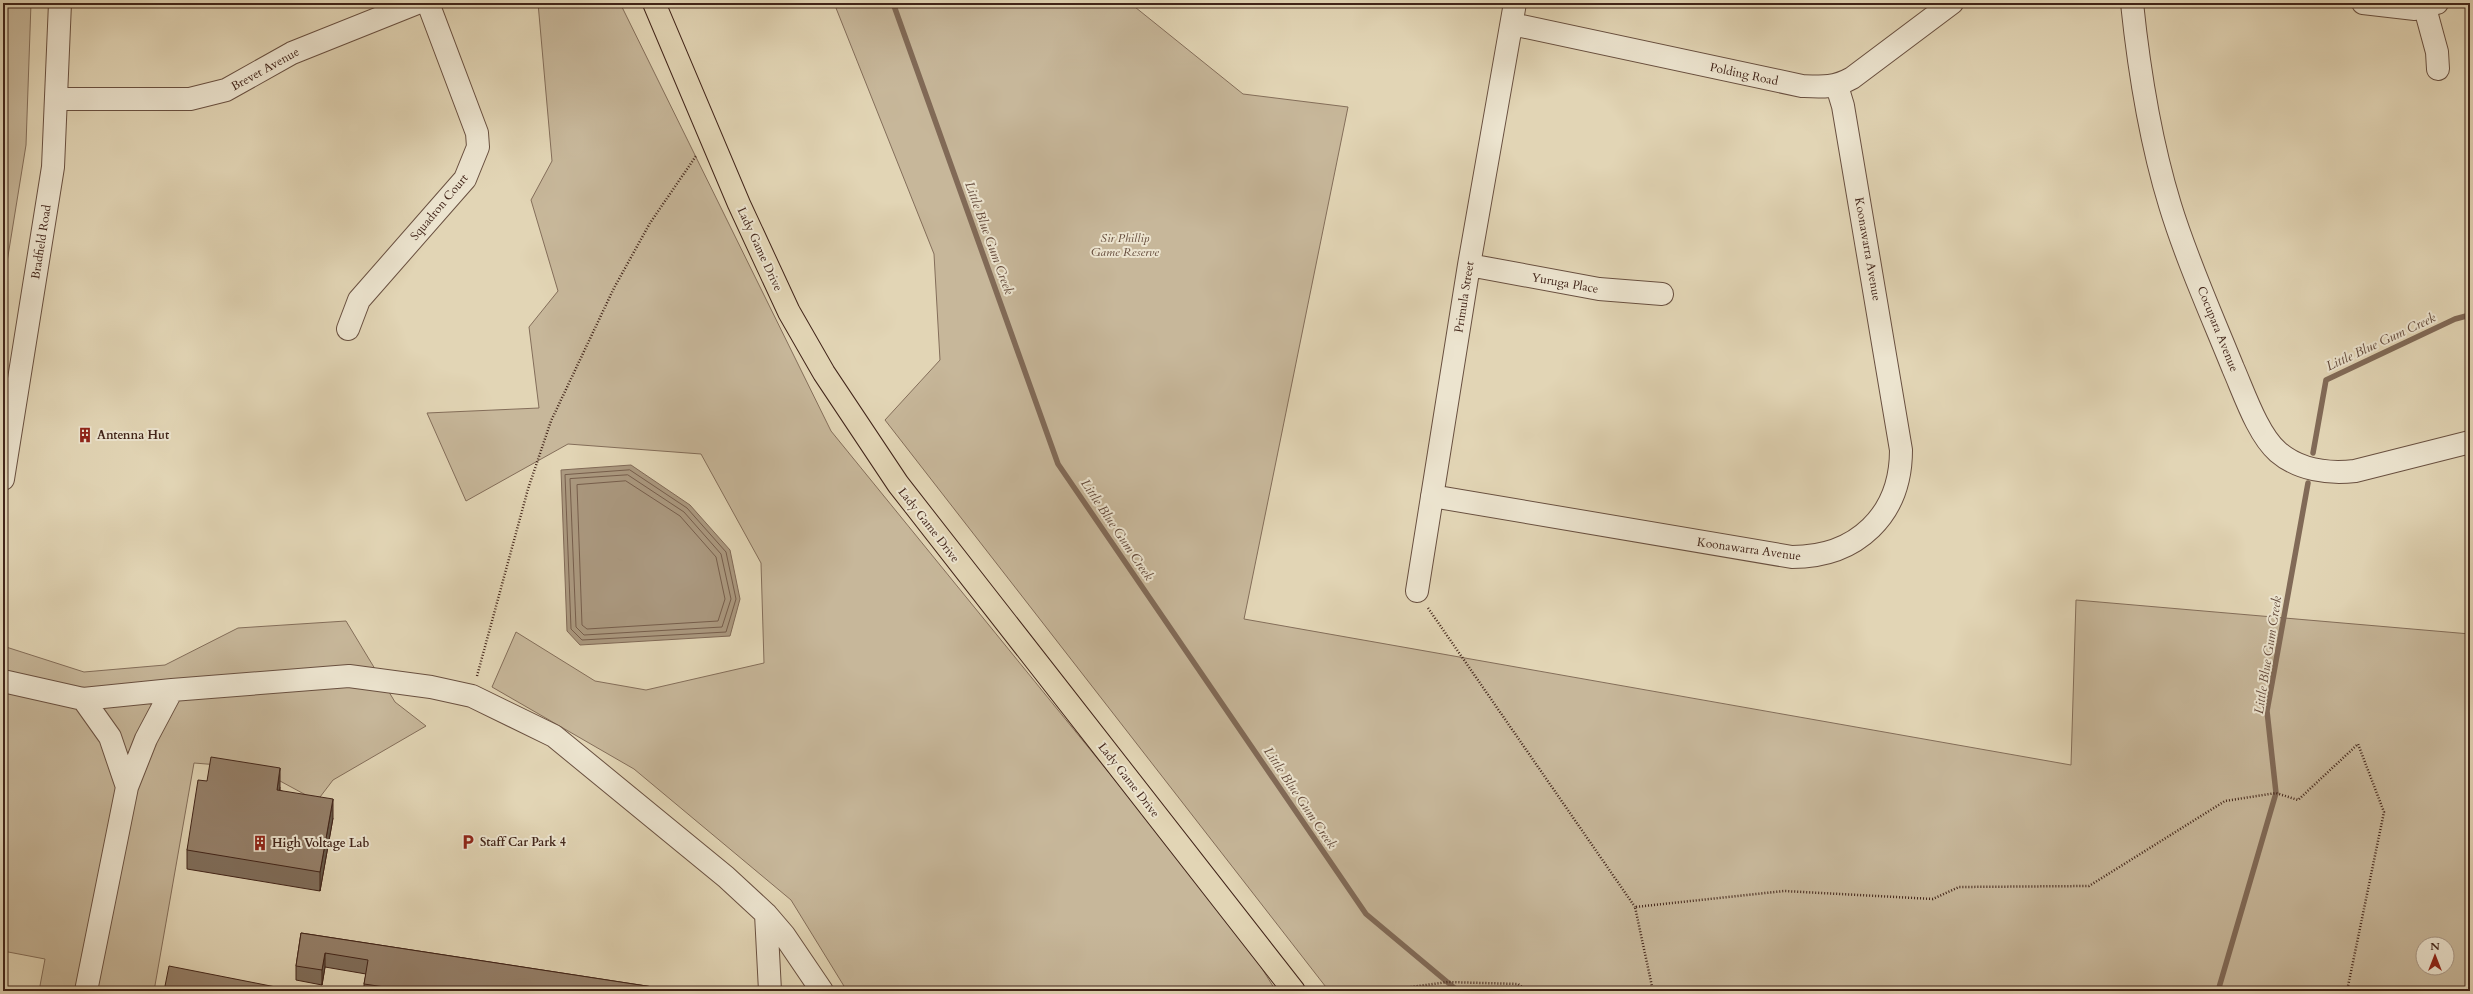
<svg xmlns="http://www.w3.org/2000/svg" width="2473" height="994" font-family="Cardo,serif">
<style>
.green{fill:#c7b79a;stroke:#846e5a;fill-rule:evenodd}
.water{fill:#ab9980;stroke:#816a57}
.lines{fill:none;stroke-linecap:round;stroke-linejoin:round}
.shore{stroke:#765e4c;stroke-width:1}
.stream{stroke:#816a57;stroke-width:5.5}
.minor-casing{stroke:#695040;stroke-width:24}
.major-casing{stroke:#412419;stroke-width:24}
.path{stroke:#412419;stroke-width:2.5;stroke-dasharray:1 2;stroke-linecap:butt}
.minor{stroke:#ece4cf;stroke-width:22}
.major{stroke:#e2d5b5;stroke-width:22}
.wall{fill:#806e5b;stroke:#412419}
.shaded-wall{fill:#685a4a;stroke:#412419}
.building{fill:#95806a;stroke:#412419}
.labels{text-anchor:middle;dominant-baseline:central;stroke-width:4;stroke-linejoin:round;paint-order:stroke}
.street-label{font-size:12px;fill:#412419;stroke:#ece4cf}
.park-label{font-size:12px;font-style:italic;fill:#624939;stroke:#ece4cf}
.poi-label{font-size:12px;font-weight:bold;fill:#412419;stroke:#ece4cf;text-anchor:start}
.water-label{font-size:13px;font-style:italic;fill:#614738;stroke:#ece4cf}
</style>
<rect width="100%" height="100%" fill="#e2d5b5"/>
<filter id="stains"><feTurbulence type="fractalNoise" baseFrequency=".005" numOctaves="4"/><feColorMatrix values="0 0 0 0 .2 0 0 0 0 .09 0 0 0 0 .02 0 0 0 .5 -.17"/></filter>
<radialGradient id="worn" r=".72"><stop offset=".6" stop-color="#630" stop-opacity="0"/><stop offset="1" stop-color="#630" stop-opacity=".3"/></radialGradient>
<!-- green -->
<path class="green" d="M 3,3 L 31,3 L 26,145 L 3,287 Z
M 538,3 L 620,3 L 831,431 L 1241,935 L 1276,991 L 847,991 L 791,900 L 634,769 L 492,687 L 516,632 L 595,681 L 646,690 L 764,663 L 761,563 L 701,454 L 568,444 L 466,501 L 427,413 L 539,408 L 529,327 L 558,291 L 531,200 L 552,161 Z
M 834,3 L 1130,3 L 1243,94 L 1348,107 L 1244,619 L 2071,765 L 2076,600 L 2470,634 L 2470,991 L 1329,991 L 885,420 L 940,360 L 934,254 ZM 2423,944 L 2447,944 L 2447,968 L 2423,968 Z
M 346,621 L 395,702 L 426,726 L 333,780 L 317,801 L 256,768 L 194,763 L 154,991 L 39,991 L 45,959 L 3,951 L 3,646 L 84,672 L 165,665 L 238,628 Z"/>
<!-- water -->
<path class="water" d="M 631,465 L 690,505 L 730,550 L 740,599 L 730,636 L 580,645 L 567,631 L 561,470 Z"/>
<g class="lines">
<!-- shore -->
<path class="shore" d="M 630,470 L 687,508 L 726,552 L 736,599 L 726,632 L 582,640 L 571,629 L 565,475 Z
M 628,475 L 684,512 L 721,554 L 731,599 L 722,627 L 584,635 L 576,627 L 570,479 Z
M 626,481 L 680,516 L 716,557 L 725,599 L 718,621 L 587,629 L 582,625 L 577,485 Z"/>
<!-- stream -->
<path class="stream" d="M 893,3 L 1058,464 L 1366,914 L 1458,991
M 2313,453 L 2326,380 L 2455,319 L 2470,315
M 2218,991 L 2276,793 L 2267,711 L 2308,483"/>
<defs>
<path id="minor" d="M 2132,3 C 2139,70 2150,140 2170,205 C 2186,258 2212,316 2233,368 C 2244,393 2258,435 2278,452 C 2299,470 2328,474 2355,471 L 2470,442
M 2363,3 L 2415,9 L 2437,3
M 2425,8 L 2437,52 L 2438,69
M 1512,24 L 1802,86 C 1823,87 1834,88 1852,78 L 1952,3
M 56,99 L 190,99 L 226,90 L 292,53 L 417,3
M 1469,265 L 1599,289 L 1662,294
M 348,329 L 359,300 L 465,179 L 478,147 L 477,133 L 428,3
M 3,479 L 53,167 L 60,3
M 1432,496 L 1792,557 C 1857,557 1901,515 1901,450 L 1843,106 L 1837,86
M 1417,591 L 1469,265 L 1515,3
M 3,681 L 83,699 L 110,737 L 127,787
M 83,699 L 172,690
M 766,914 L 770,991
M 86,991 L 127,787 L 146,739 L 172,690 L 349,676 L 431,687 L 472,696 L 554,736 L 726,877 L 766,914 L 784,935 L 822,991"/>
<path id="major" d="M 654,3 L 739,204 L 789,312 L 824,373 L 898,484 L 1294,991"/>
</defs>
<!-- minor casing -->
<use href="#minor" class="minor-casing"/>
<!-- major casing -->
<use href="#major" class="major-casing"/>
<!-- path -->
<path class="path" d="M 1428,608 L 1635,907
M 477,676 L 528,489 L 551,421 L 614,288 L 650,223 L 696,156
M 1381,991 L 1448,982 L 1518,984 L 1527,991
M 1653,991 L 1635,907 L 1784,891 L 1933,899 L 1959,887 L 2089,886 L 2225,801 L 2276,793 L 2298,800 L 2358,744 L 2384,812 L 2347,991"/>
<!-- minor -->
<use href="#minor" class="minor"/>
<!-- major -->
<use href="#major" class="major"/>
</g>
<!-- wall -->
<path class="wall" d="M 207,781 L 280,787 L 280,790 L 333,818 L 320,891 L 187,869 L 187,850 Z
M 301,933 L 679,991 L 364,991 L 364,984 L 366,974 L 325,967 L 322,985 L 296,980 L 296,966 Z"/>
<!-- shaded-wall -->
<path class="shaded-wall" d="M 280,768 L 280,787 L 277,809 L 277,790 Z
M 333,799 L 333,818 L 320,891 L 320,872 Z
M 325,953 L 325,967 L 322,985 L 322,970 Z"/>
<!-- building -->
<path class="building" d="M 211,757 L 280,768 L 277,790 L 333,799 L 320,872 L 187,850 L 198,780 L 207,781 Z
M 301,933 L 679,991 L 412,991 L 364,984 L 368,960 L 325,953 L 322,970 L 296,966 Z
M 169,966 L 291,990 L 291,991 L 164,991 Z"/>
<!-- icons -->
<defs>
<symbol id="building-bare" viewBox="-9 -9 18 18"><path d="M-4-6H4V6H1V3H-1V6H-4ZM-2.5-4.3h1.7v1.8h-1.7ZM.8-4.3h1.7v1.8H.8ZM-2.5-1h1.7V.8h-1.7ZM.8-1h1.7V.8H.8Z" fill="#8f2418" stroke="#ece4cf" stroke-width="2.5" paint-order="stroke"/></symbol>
<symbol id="parking-bare" viewBox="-9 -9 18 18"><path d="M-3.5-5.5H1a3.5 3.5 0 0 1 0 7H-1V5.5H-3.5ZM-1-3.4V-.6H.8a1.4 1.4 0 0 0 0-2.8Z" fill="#8f2418" stroke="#ece4cf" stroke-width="2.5" paint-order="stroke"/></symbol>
</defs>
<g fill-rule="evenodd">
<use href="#building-bare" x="74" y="424" width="22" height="22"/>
<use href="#parking-bare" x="457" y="831" width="22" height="22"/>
<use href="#building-bare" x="249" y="832" width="22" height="22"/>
</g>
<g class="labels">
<!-- street labels -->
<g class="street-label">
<text transform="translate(265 69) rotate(-29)">Brevet Avenue</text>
<text transform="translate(1744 74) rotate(12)">Polding Road</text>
<text transform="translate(439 207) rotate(-50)">Squadron Court</text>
<text transform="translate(41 242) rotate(-81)">Bradfield Road</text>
<text transform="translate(760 249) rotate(65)">Lady Game Drive</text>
<text transform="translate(1868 249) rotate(80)">Koonawarra Avenue</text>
<text transform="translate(1565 283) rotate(10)">Yuruga Place</text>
<text transform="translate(1464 297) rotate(-81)">Primula Street</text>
<text transform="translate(2218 329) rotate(68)">Cocupara Avenue</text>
<text transform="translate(929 525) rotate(52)">Lady Game Drive</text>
<text transform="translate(1749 549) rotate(8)">Koonawarra Avenue</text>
<text transform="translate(1129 780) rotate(52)">Lady Game Drive</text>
</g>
<!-- park labels -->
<g class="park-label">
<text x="1125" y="238">Sir Phillip<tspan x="1125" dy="14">Game Reserve</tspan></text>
</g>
<!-- poi labels -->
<g class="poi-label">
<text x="97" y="435">Antenna Hut</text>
<text x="480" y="842">Staff Car Park 4</text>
<text x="272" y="843">High Voltage Lab</text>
</g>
<!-- water labels -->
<g class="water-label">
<text transform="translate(989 238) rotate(70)">Little Blue Gum Creek</text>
<text transform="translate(2381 342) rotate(-25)">Little Blue Gum Creek</text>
<text transform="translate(1117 530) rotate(56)">Little Blue Gum Creek</text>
<text transform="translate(2268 655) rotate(-81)">Little Blue Gum Creek</text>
<text transform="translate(1300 798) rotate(56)">Little Blue Gum Creek</text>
</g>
</g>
<!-- margin -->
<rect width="2473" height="994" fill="none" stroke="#e2d5b5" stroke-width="16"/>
<rect x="4" y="4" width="2465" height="986" fill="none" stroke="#412419" stroke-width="2"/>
<rect x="8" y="8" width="2457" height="978" fill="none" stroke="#412419"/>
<!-- north arrow -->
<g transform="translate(2435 956)"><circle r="19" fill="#ece4cf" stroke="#a89786"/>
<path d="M0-3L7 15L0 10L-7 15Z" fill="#8f2418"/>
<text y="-6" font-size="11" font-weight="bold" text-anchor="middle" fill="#412419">N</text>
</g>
<rect width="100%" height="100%" filter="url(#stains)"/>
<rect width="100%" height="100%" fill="url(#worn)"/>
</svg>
